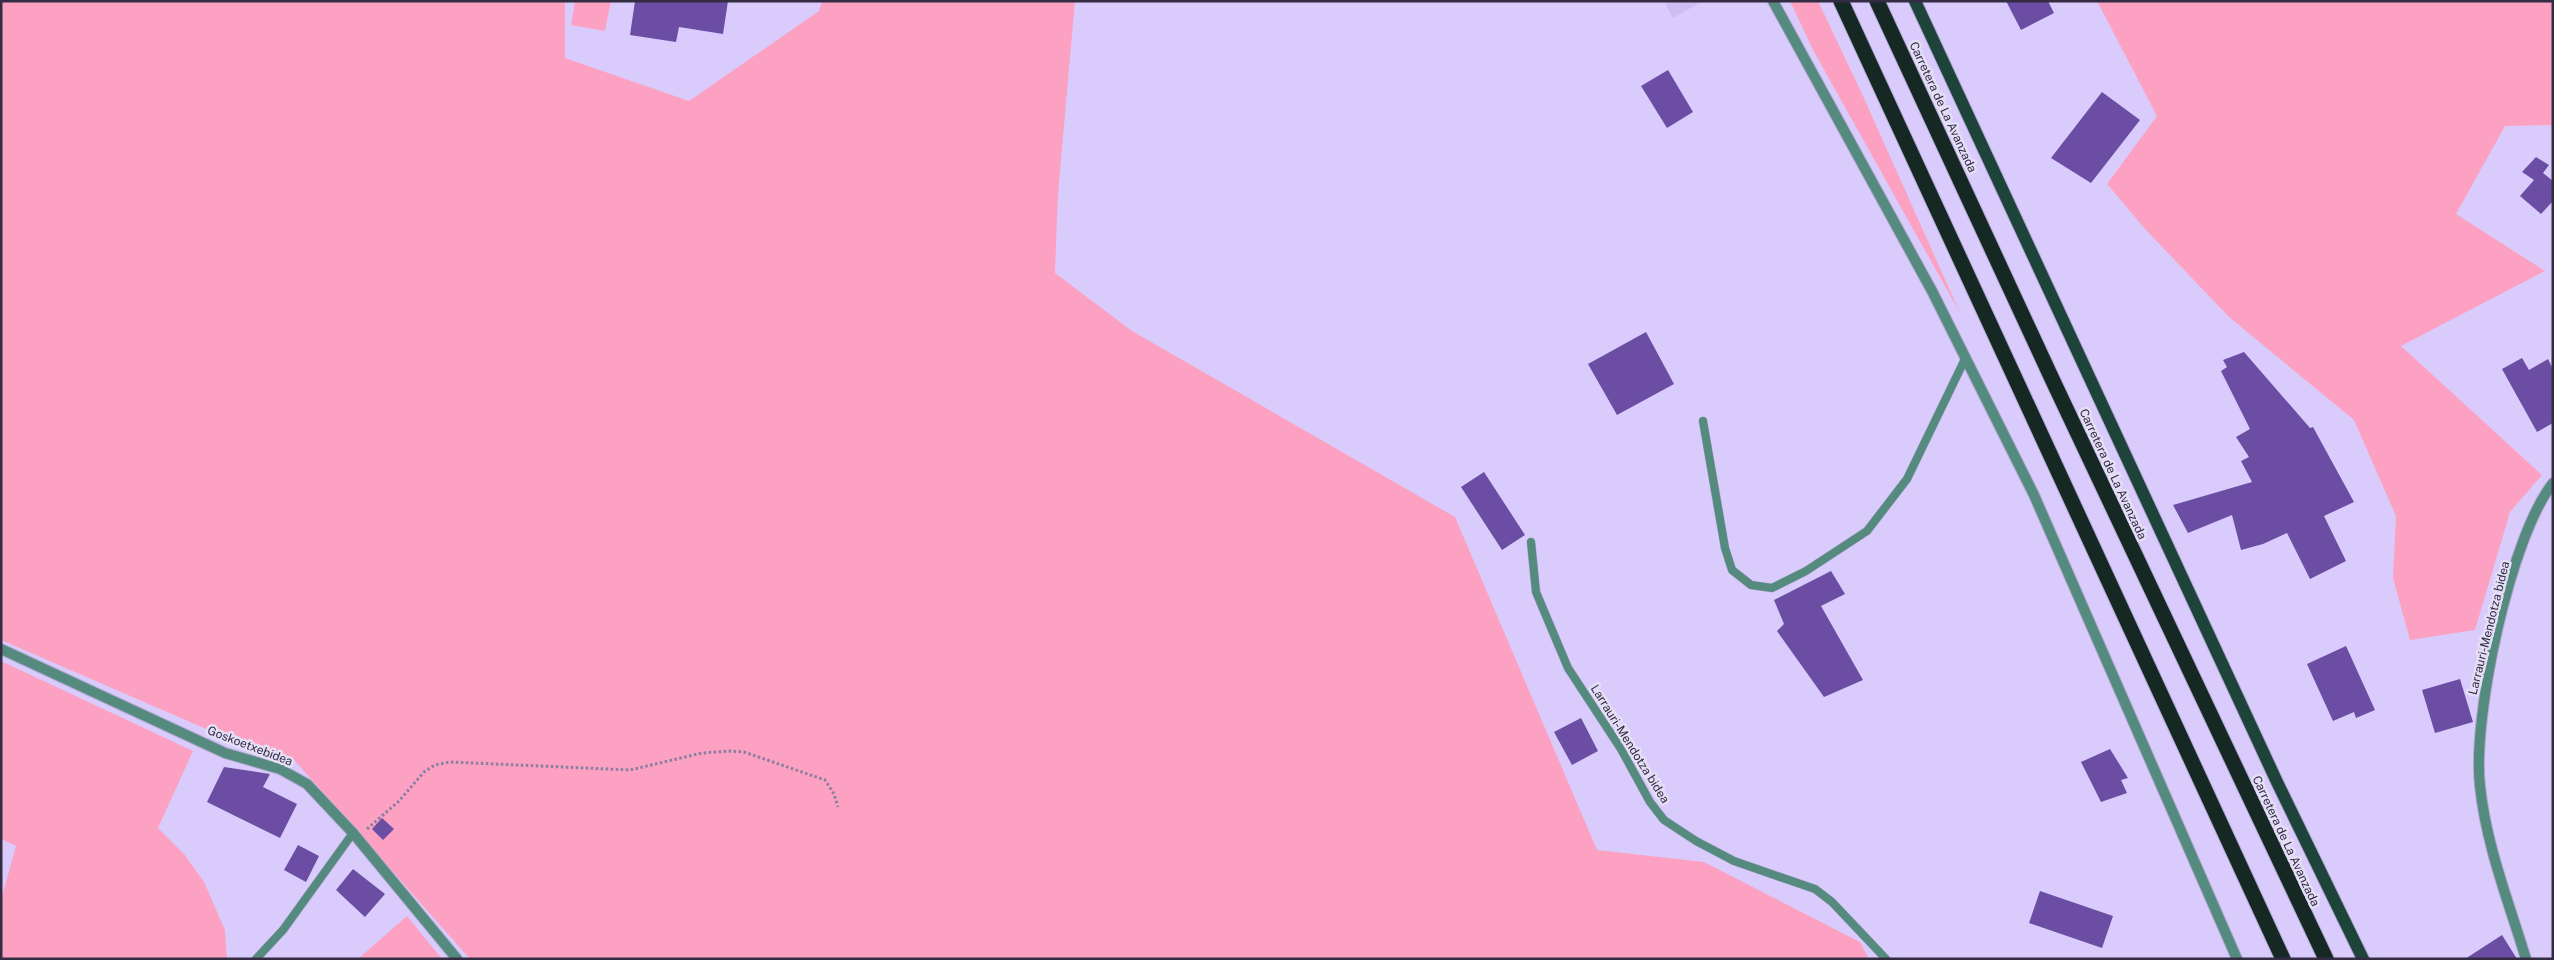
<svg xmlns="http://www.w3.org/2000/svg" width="2554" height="960" font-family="'Public Sans',sans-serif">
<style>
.built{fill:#cdbef2}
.green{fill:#fda1c2}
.building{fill:#6b4da4}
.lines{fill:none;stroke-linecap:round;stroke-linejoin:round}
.lane-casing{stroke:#b4a9d3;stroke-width:9}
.street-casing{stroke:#b4a9d3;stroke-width:12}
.primary-casing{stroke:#b4a9d3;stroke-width:14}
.highway-casing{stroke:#b4a9d3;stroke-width:17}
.path{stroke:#897fa3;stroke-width:3;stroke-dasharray:2.5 2.5;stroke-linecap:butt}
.lane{stroke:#558b7f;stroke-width:8}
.street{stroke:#558b7f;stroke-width:10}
.primary{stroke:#1d433a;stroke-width:12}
.highway{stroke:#152824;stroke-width:15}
.labels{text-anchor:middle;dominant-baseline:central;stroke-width:5;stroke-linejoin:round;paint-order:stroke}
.street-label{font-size:12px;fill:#332c43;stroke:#e4def6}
</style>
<rect width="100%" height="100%" fill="#d9ccfc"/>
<!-- built -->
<path class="built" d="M 1664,1 L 1703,1 L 1673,18 Z"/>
<!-- green -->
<path class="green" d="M 1,1 L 565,1 L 565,58 L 689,101 L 819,11 L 822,1 L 1075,1 L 1058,194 L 1055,273 L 1132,331 L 1455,517 L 1597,850 L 1704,862 L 1860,942 L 1869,959 L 470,959 L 295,761 L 204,728 L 1,640 Z
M 575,1 L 611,1 L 605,31 L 571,25 Z
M 1790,1 L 1818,1 L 1863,96 L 1960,313 L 1813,50 Z
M 2097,1 L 2553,1 L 2553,125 L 2505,126 L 2456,214 L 2545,271 L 2401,346 L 2542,475 L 2510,512 L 2475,630 L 2410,640 L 2393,578 L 2396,516 L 2354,420 L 2229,317 L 2146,230 L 2107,184 L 2157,116 Z
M 1,661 L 193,751 L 158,828 L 184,854 L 204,882 L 225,930 L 227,959 L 1,959 L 1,900 L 16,846 L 1,839 Z
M 407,916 L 442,959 L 358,959 Z"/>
<!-- building -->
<path class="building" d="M 635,1 L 728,1 L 723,34 L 679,27 L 676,42 L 630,35 Z
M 2006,1 L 2048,1 L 2054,13 L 2021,30 Z
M 1668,70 L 1693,112 L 1667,128 L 1641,86 Z
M 2102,92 L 2140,120 L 2091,183 L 2051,158 Z
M 2536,157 L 2549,165 L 2543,173 L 2553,181 L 2553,201 L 2541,214 L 2520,196 L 2534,180 L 2522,172 Z
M 1646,332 L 1674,384 L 1617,415 L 1588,364 Z
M 2244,352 L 2310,428 L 2313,427 L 2354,502 L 2324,516 L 2346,561 L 2310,579 L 2287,533 L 2263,544 L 2241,550 L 2232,515 L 2188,533 L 2173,505 L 2252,482 L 2241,461 L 2249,457 L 2236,437 L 2250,429 L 2221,371 L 2227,367 L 2223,360 Z
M 2522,358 L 2529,370 L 2548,359 L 2553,369 L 2553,423 L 2537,432 L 2502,369 Z
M 1484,472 L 1525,535 L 1502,550 L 1461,487 Z
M 1831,571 L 1845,594 L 1821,606 L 1863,680 L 1824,697 L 1777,631 L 1784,624 L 1774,600 Z
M 2346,646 L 2375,710 L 2356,718 L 2354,712 L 2333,721 L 2307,664 Z
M 2460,679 L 2473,722 L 2435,733 L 2422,690 Z
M 1581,718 L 1598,751 L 1572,765 L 1554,732 Z
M 2110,749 L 2128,778 L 2121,780 L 2127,793 L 2101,802 L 2081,762 Z
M 224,767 L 270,774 L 263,787 L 297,804 L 280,838 L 207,802 Z
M 382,818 L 394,829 L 383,840 L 372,829 Z
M 298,845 L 319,856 L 306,882 L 284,870 Z
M 353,869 L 385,894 L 365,917 L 336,890 Z
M 2040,891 L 2113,916 L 2102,948 L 2029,923 Z
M 2502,935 L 2517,959 L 2465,959 Z"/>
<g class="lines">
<defs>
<path id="lane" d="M 1703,421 L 1725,548 L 1732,570 L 1751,585 L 1772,588 L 1806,571 L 1867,531 L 1907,479 L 1966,357
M 1531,542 L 1536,592 L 1568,668 L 1621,749 L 1650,802 L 1664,820 L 1696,841 L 1734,861 L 1815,889 L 1832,902 L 1886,959
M 256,959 L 283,930 L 353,833"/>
<path id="street" d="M 1773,1 L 1932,291 L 2034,495 L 2237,959
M 1,649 L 225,753 L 280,769 L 307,784 L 353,833 L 457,959
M 2526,959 C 2509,903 2486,845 2480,786 C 2472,718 2510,537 2553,483"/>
<path id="primary" d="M 1915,1 L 2277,782 L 2363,959"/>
<path id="highway" d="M 1841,1 L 2283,959
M 1877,1 L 2053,381 L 2326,959"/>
</defs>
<!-- lane casing -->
<use href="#lane" class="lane-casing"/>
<!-- street casing -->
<use href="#street" class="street-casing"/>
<!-- primary casing -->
<use href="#primary" class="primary-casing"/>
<!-- highway casing -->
<use href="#highway" class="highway-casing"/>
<!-- path -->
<path class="path" d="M 367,829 L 399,801 L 424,772 L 435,765 L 450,762 L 630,770 L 702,753 L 731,751 L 744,752 L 825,780 L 834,794 L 838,807"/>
<!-- lane -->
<use href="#lane" class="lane"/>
<!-- street -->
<use href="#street" class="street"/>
<!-- primary -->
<use href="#primary" class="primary"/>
<!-- highway -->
<use href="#highway" class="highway"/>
</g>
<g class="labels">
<!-- street labels -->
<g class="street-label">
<text transform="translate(1943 107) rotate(65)">Carretera de La Avanzada</text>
<text transform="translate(2113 474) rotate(65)">Carretera de La Avanzada</text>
<text transform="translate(2489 628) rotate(-76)">Larrauri-Mendotza bidea</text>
<text transform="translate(1630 744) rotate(58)">Larrauri-Mendotza bidea</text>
<text transform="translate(250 746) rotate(21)">Goskoetxebidea</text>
<text transform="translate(2286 841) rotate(65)">Carretera de La Avanzada</text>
</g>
</g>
<!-- border -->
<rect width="2554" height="960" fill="none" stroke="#332c43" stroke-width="5"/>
</svg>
